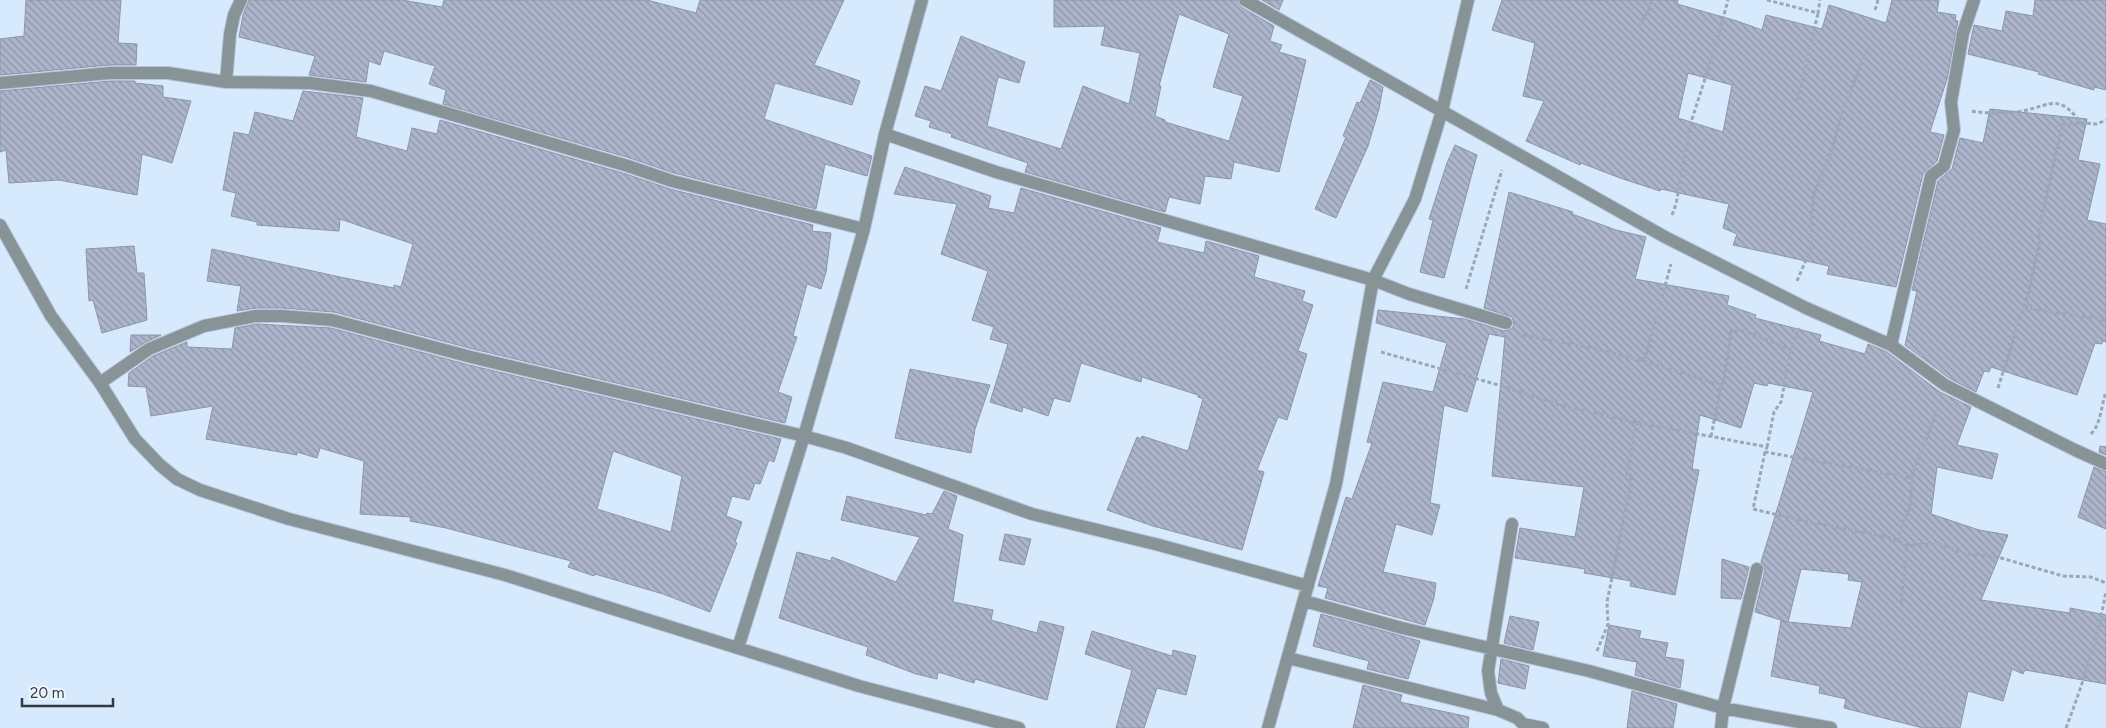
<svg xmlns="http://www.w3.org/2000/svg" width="2106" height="728" font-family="Figtree,sans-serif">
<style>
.building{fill:url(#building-back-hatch);stroke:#8c95aa;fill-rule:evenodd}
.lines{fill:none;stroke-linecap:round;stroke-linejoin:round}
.minor-casing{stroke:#b5c6d7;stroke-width:14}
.path{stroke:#99a8b7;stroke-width:3;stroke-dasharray:4 2.5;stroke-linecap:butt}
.minor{stroke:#889398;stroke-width:12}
</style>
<defs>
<pattern id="building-back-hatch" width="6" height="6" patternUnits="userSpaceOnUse" patternTransform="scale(1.25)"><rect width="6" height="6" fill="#acb5cb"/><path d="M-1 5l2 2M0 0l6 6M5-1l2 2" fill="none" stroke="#8d94a6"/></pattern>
</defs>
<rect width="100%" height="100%" fill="#d6e9fd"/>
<!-- building -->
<path class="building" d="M 26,0 L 121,0 L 118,43 L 137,44 L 136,65 L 109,65 L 0,75 L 0,39 L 24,36 Z
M 249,0 L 402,0 L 442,7 L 444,0 L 647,0 L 696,13 L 700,0 L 844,0 L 814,65 L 860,81 L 852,105 L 775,83 L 764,119 L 872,156 L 867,176 L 825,164 L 816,209 L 674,173 L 630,158 L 443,104 L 446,90 L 429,84 L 435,66 L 384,51 L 380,65 L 369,61 L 366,82 L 309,75 L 315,56 L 239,37 L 243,15 Z
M 1054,0 L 1237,0 L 1241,7 L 1274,26 L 1270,41 L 1282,45 L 1279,52 L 1306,60 L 1279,172 L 1234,162 L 1231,179 L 1205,176 L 1200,204 L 1169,197 L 1165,212 L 1025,172 L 1028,163 L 951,137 L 952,134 L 929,127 L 931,121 L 915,116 L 925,86 L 941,91 L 961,36 L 1025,62 L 1019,83 L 998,77 L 987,126 L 1061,149 L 1083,86 L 1129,104 L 1140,53 L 1101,45 L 1105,26 L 1054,27 ZM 1179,14 L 1229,34 L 1213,87 L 1243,96 L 1229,141 L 1165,122 L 1165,120 L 1155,116 L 1161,86 L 1159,86 Z
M 1262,0 L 1283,0 L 1279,10 Z
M 1502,0 L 1678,0 L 1677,4 L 1737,21 L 1762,30 L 1766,15 L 1822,29 L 1829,5 L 1886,23 L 1892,0 L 1939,0 L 1937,12 L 1956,15 L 1955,20 L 1958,21 L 1947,79 L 1930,132 L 1944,135 L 1937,161 L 1923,174 L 1896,287 L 1827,274 L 1829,266 L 1733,245 L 1737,234 L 1723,228 L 1729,204 L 1661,189 L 1660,191 L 1620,178 L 1581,163 L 1580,165 L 1526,141 L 1544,101 L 1523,96 L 1535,43 L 1492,30 ZM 1688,73 L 1732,85 L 1723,132 L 1678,118 Z
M 2035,0 L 2106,0 L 2106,90 L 2094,87 L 2094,90 L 2038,74 L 2039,72 L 1968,54 L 1974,25 L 2002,31 L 2006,11 L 2033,16 Z
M 1370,80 L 1383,87 L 1379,109 L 1368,146 L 1336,218 L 1315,209 L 1346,137 L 1343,136 L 1357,102 L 1360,103 Z
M 110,81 L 135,81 L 135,83 L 163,86 L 163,97 L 191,101 L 172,163 L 142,154 L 137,195 L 59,180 L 9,183 L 6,150 L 0,152 L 0,91 Z
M 303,91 L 363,98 L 356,137 L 381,144 L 407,151 L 412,128 L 437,134 L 440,120 L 626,174 L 670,189 L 813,225 L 812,231 L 831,233 L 826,272 L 821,289 L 807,284 L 793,336 L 797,337 L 778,392 L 792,397 L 785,423 L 473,349 L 334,312 L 282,308 L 256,308 L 237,311 L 241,286 L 207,281 L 212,249 L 340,277 L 394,288 L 394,285 L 401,287 L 413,244 L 340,219 L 339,231 L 257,225 L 257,222 L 231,216 L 236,193 L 223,190 L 234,132 L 249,135 L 255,112 L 293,121 Z
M 1990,109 L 2087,119 L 2078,160 L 2100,164 L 2087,220 L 2106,224 L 2106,342 L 2102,341 L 2102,344 L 2095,343 L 2077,395 L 1991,367 L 1989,372 L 1984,371 L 1976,392 L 1949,378 L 1905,345 L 1917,291 L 1912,290 L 1938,181 L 1952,169 L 1960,138 L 1983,143 Z
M 1455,145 L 1477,155 L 1444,278 L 1420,272 L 1433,220 L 1429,219 L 1447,163 Z
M 905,167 L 991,196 L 988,208 L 1014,213 L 1021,188 L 1161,228 L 1157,242 L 1204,253 L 1206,241 L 1259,256 L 1254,277 L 1305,291 L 1302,301 L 1313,305 L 1298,351 L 1307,354 L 1287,420 L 1278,417 L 1257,470 L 1264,472 L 1242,550 L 1153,526 L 1107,510 L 1137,437 L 1141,439 L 1142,436 L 1188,451 L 1203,399 L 1198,397 L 1198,395 L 1142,377 L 1141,382 L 1081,363 L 1070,402 L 1054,398 L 1048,416 L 1023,407 L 1022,412 L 990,402 L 1008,344 L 990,339 L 994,327 L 972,320 L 988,271 L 941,254 L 957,204 L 894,194 Z
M 1509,192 L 1573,212 L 1572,214 L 1616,230 L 1646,237 L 1635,279 L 1729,296 L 1727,305 L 1756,315 L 1755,318 L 1821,335 L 1819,341 L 1865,354 L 1868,344 L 1887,352 L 1940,392 L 1971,407 L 1957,445 L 1998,454 L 1992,479 L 1937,467 L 1931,514 L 1979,530 L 2008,535 L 1981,600 L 2070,613 L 2070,608 L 2106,615 L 2106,684 L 2025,670 L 2023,674 L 2012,669 L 2003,701 L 1968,691 L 1960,728 L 1923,728 L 1844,708 L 1846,699 L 1819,693 L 1820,686 L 1771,676 L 1781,621 L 1787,622 L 1755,612 L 1765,570 L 1761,562 L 1813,392 L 1768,383 L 1767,386 L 1754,383 L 1741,428 L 1700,415 L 1692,469 L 1699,470 L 1675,595 L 1630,586 L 1631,581 L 1584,573 L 1585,569 L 1515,558 L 1520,528 L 1575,537 L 1584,487 L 1492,476 L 1505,337 L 1489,334 L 1467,412 L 1444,405 L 1430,503 L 1440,505 L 1432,535 L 1396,524 L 1383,572 L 1436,583 L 1434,598 L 1425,625 L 1325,598 L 1328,588 L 1318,586 L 1346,497 L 1352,499 L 1372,443 L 1367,442 L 1383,382 L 1433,392 L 1447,343 L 1376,323 L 1378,310 L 1465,319 L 1504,331 L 1511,329 L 1514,325 L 1512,317 L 1484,308 ZM 1801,569 L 1849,574 L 1848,580 L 1862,582 L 1851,628 L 1788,622 Z
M 134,246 L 137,273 L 144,273 L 147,320 L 102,333 L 93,300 L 89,301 L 86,249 Z
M 257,324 L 331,328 L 469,365 L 781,439 L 774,462 L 769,460 L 760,484 L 755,483 L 749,500 L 732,496 L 726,516 L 742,522 L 735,542 L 737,543 L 710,612 L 663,594 L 595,574 L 594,576 L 568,567 L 571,561 L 446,528 L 410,521 L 411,517 L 360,514 L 364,461 L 320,448 L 317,458 L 297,452 L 297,455 L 206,439 L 213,406 L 151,416 L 146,387 L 128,386 L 129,373 L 153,356 L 187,342 L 187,347 L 232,349 L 235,328 ZM 613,451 L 682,476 L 671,532 L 597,509 Z
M 131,335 L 161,335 L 146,342 L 130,352 Z
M 910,369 L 990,385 L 975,429 L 971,453 L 895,438 Z
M 2100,446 L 2106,447 L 2106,455 L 2099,452 Z
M 2094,467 L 2106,472 L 2106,529 L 2078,517 Z
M 944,491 L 957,496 L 948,529 L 963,535 L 953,602 L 993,610 L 991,620 L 1037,633 L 1040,621 L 1064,627 L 1047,700 L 975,679 L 974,683 L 938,672 L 937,679 L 916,674 L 866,655 L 868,647 L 779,618 L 797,552 L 831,561 L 832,557 L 896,582 L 920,537 L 841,520 L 847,496 L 926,515 L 927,513 L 932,514 Z
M 1005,534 L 1031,539 L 1024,565 L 999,560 Z
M 1722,559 L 1749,567 L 1741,599 L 1721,598 Z
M 1321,614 L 1420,641 L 1408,679 L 1367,669 L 1369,661 L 1313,646 Z
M 1510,616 L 1539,622 L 1533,650 L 1504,643 Z
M 1609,625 L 1641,631 L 1639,638 L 1668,643 L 1665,657 L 1684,660 L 1680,688 L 1635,675 L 1637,662 L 1603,656 Z
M 1092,631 L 1172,656 L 1173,650 L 1196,656 L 1186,695 L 1157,688 L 1144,728 L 1116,728 L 1132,670 L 1085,654 Z
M 1501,659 L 1529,666 L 1525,689 L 1498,683 Z
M 1363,685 L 1402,695 L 1400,702 L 1469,717 L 1468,728 L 1353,728 Z
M 1632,691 L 1677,704 L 1673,728 L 1627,728 Z"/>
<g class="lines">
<defs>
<path id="minor" d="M 1245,0 L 1665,237 L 1806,308 L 1891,345 L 1945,385 L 2075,450 L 2106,464
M 226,82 L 230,34 L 234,15 L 241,0
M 0,83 L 110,73 L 168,73 L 226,82 L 310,83 L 371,91 L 628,166 L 672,181 L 864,229
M 885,134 L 996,172 L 1373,280 L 1415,199 L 1442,111 L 1468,0
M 0,225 L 51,316 L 100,383 L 135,439 L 160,465 L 177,479 L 200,490 L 289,519 L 505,575 L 859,686 L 1019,728
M 1891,345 L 1931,176 L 1944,166 L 1954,130 L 1951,102 L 1963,33 L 1974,0
M 100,383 L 149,349 L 204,326 L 256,316 L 282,316 L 332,320 L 471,357 L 804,436 L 847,448 L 1032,514 L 1159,545 L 1308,586
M 1512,524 L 1488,671 L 1491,693 L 1498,710 L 1517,718 L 1523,724 L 1543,728
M 1304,601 L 1402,628 L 1589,671 L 1723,708 L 1831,728
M 738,648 L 804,436 L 864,229 L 885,134 L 922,0
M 1288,658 L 1498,710
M 1268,728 L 1336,484 L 1373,280 L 1409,294 L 1506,323
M 1721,728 L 1723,708 L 1757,569"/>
</defs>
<!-- minor casing -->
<use href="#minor" class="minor-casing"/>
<!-- path -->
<path class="path" d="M 1767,0 L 1818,13 L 1820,0
M 1875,10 L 1878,0
M 1638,27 L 1650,8 L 1651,0
M 1798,100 L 1818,13
M 1972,111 C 1984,114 2012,113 2023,111 C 2053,104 2059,94 2081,123 L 2097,124 L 2106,120
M 1672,215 L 1676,204 L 1692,119 L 1714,51 L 1728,0
M 1797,281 L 1811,248 L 1813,197 L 1831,152 L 1844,107 L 1868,48
M 1466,289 L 1502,170
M 2024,306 C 2051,315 2079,313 2106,321
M 1523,335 L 1606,351 L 1643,361 L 1647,352 L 1671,264
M 1381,352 L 1502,386 L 1560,405 L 1629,421 L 1767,447 L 1765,452 L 1911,478 L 1939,406
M 1643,361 L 1721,385 L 1711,437
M 1721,385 L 1724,382 L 1731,331 L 1746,331 L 1791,350
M 1998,388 L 2028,294 L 2040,242 L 2038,232 L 2063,124 L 2081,123
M 2091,434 C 2101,424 2101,406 2106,392
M 1767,447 L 1774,412 L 1781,402 L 1791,350 L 1799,328
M 1765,452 L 1753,509 L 1808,522 L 1887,537 L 1907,545 L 1939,544 L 1963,553 L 2001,558 L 2063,576 L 2091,577 L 2106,583
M 1898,542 L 1901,526 L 1911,506 L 1911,478
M 1901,603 L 1907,545
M 1597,651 L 1608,624 L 1607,602 L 1632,480 L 1627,475 L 1637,422
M 2066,728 C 2083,683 2098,638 2106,591"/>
<!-- minor -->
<use href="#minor" class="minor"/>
</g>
<!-- scale -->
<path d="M22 698v8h91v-8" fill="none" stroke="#323a41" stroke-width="2.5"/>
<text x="30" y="698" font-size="15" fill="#323a41" stroke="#edf5fd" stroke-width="4" paint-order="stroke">20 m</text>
</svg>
